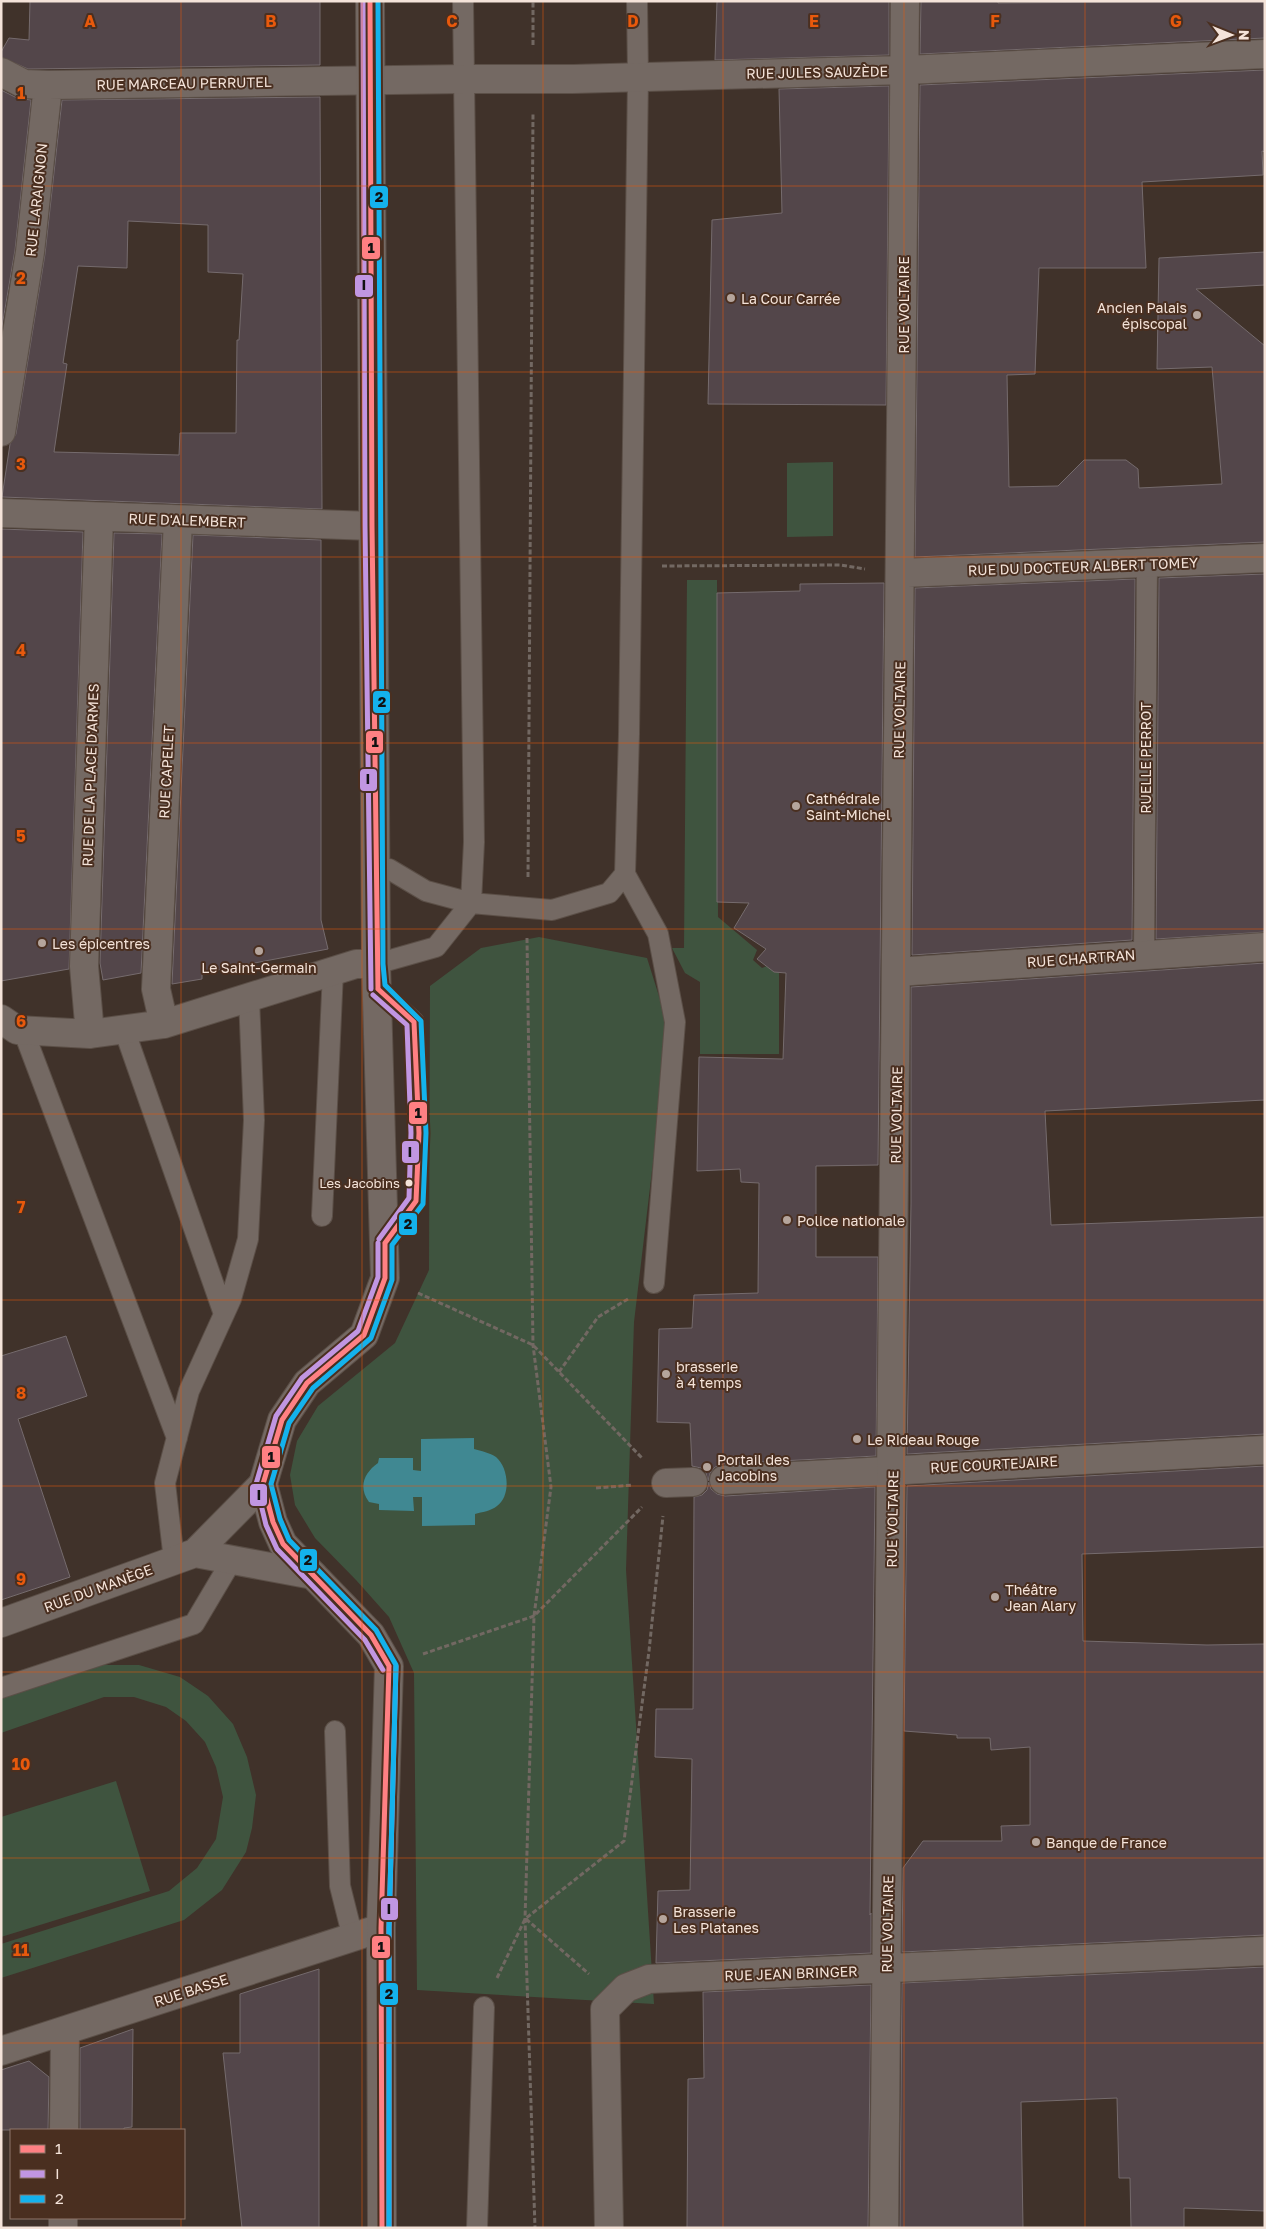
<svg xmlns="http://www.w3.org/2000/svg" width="1266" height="2229" font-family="'Golos Text',sans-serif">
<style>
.green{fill:#3f543f}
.water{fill:#408892}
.building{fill:#53464a;stroke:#756b6d;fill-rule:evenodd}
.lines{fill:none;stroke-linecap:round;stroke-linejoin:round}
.service-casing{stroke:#5b4f47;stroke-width:22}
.pedestrian-casing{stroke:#5b4f47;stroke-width:30}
.minor-casing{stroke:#5b4f47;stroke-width:30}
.secondary-casing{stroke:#5b4f47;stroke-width:30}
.path{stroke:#726862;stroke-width:3;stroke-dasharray:5 2.5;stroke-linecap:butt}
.service{stroke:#746963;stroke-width:20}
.pedestrian{stroke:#746963;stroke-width:28}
.minor{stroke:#746963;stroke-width:28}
.secondary{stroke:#746963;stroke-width:28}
.bus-1-casing{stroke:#4a2f20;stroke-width:9}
.bus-2-casing{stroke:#4a2f20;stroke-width:9}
.bus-3-casing{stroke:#4a2f20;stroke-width:9}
.bus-1{stroke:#ff8083;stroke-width:5}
.bus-2{stroke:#c196e2;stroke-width:5}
.bus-3{stroke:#14b2ec;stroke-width:5}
.grid{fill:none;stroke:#e8590c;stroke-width:1;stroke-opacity:0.55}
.poi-dot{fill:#b5a59c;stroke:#4a2f20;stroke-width:2}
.bus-dot{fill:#f4e3d9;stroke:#4a2f20;stroke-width:2}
.labels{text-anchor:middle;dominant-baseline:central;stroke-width:4;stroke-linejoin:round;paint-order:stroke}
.bus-label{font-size:13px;fill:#f4e3d9;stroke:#4a2f20;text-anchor:end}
.street-label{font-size:14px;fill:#f4e3d9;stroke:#4a2f20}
.poi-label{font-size:14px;fill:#f4e3d9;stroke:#4a2f20;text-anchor:start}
.grid-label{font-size:16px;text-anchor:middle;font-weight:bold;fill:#e8590c;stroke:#4a2f20;stroke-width:4;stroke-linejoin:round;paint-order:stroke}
.line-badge{stroke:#4a2f20;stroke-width:2}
.pale-badge-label{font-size:14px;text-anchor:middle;font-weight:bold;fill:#111}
</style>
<rect width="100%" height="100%" fill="#40322a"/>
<!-- green -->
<path class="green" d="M 833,462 L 833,536 L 787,537 L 787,463 Z
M 687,580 L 717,580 L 718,917 L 757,950 L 753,960 L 762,968 L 772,964 L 779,968 L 779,1054 L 700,1054 L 700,982 L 685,973 L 672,948 L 684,948 Z
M 539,937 L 647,958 L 669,1028 L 634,1322 L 626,1570 L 654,2004 L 417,1990 L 414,1673 L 389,1617 L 356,1580 L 315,1538 L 295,1505 L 290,1475 L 297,1441 L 318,1406 L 395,1343 L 429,1270 L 430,986 L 481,948 Z
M 98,1665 L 139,1665 L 180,1677 L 208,1696 L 233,1724 L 247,1757 L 256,1795 L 252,1828 L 246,1852 L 222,1890 L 184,1920 L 1,1978 L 1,1944 L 169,1891 L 197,1868 L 216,1839 L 223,1797 L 216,1767 L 205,1742 L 186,1721 L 166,1707 L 134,1697 L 104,1697 L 1,1733 L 1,1698 Z
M 116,1781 L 150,1891 L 1,1937 L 1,1817 Z"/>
<!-- water -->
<path class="water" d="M 474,1438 L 474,1449 C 481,1451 490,1453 496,1457 C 509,1468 511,1496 497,1506 C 491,1511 482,1512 475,1514 L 475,1525 L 422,1526 L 422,1497 L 413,1497 L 414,1511 L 379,1510 L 379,1504 L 369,1502 C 358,1487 364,1473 378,1463 L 379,1458 L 413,1458 L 413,1470 L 421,1471 L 421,1439 Z"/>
<!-- building -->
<path class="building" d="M 30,1 L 320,1 L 320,65 L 28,69 L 1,57 L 1,52 L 9,38 L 29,40 Z
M 717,1 L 889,1 L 889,55 L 715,60 Z
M 921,1 L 998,1 L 998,3 L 1265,1 L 1265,38 L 920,54 Z
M 1265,70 L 1265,152 L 1262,151 L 1263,175 L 1142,182 L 1146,268 L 1039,268 L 1035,374 L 1007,375 L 1009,487 L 1058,486 L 1084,460 L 1126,460 L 1138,469 L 1139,488 L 1222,484 L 1212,367 L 1157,369 L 1159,258 L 1265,252 L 1265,285 L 1196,289 L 1265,346 L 1265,542 L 915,557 L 920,85 Z
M 889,86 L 886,405 L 708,404 L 712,220 L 782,213 L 779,89 Z
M 1,90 L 17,98 L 31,100 L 15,250 L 1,332 Z
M 320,97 L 322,509 L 2,497 L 10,444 L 16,434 L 45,254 L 62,100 ZM 128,221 L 208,225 L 208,272 L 243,274 L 239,340 L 237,340 L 236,433 L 180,433 L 179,455 L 54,452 L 67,364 L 63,363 L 78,266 L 127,268 Z
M 1,529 L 83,532 L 69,969 L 1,981 Z
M 114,533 L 162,534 L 141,973 L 103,980 L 100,963 Z
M 193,535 L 321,540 L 321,920 L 328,949 L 202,973 L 202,979 L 172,984 Z
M 1265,574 L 1265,932 L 1156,939 L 1159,578 Z
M 1135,579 L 1132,940 L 912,955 L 915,588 Z
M 884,583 L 878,1165 L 816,1166 L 816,1257 L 878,1257 L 876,1456 L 723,1464 L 715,1467 L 710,1473 L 708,1481 L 706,1473 L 701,1468 L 692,1466 L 690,1423 L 657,1422 L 659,1329 L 692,1328 L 694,1295 L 758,1293 L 759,1183 L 741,1182 L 740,1169 L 697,1171 L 699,1057 L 783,1059 L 786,973 L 774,972 L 757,959 L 766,949 L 734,928 L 749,903 L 717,902 L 717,593 L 800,591 L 800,584 Z
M 1265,963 L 1265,1100 L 1045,1111 L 1051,1225 L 1265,1217 L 1265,1434 L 907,1454 L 911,1203 L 911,987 Z
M 66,1336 L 87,1396 L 18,1419 L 70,1577 L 1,1600 L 1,1356 Z
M 1265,1466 L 1265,1547 L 1082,1554 L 1083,1641 L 1207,1645 L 1265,1644 L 1265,1935 L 902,1952 L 903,1868 L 923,1841 L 1002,1841 L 1001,1826 L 1030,1825 L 1030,1747 L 991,1750 L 990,1738 L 957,1738 L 957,1735 L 904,1731 L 907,1486 Z
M 709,1482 L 711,1489 L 717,1494 L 725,1496 L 875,1487 L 870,1915 L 871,1913 L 871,1953 L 656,1963 L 658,1891 L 690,1890 L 692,1759 L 655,1757 L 656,1709 L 693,1709 L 694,1497 L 702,1495 L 707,1490 Z
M 1265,1967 L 1265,2211 L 1184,2208 L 1184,2228 L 1131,2228 L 1130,2178 L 1119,2178 L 1117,2098 L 1021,2102 L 1023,2228 L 900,2228 L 902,1983 Z
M 319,1969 L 319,2228 L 242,2228 L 223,2053 L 240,2053 L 240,1994 Z
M 871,1985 L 868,2228 L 687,2228 L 688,2079 L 704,2078 L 703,1992 Z
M 133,2029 L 132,2127 L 124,2128 L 124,2130 L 80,2130 L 80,2048 Z
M 29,2061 L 49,2077 L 48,2130 L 1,2130 L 1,2070 Z"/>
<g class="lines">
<defs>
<path id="service" d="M 637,1 L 638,77 L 629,734 L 625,874 L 658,934 L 675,1022 L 654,1283
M 377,869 L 389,869 L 426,891 L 471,903 L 552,910 L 609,893 L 625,874
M 1144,953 L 1147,563
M 376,964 L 436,947 L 471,903 L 474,842 L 463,1
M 378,989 L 414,1022 L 419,1133 L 416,1201 L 385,1243
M 124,1029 L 224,1314
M 23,1030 L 177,1438
M 322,1216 L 333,971
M 174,1560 L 165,1483 L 189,1391 L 231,1299 L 248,1239 L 254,1120 L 249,998
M 1,1688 L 194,1624 L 232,1560
M 335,1731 L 340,1886 L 353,1938
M 477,2228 L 484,2007"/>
<path id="pedestrian" d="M 724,1480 L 1265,1450
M 666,1483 L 693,1482"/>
<path id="minor" d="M 1,72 L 24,84 L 48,85 L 464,79 L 573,79 L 905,70 L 1265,54
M 1,432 L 30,252 L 48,85
M 1,513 L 372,526
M 901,573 L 1265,558
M 897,972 L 1265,947
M 1,1019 L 17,1030 L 90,1034 L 164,1024 L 356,964 L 376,964
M 164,1024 L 156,989 L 178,520
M 90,1034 L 84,966 L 99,517
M 195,1553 L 313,1575
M 1,1623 L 195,1553 L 263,1484
M 1,2051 L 381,1928
M 64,2130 L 65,2031
M 63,2228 L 63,2218
M 609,2228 L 605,2009 L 626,1988 L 649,1979 L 1265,1951
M 884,2228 L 905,1"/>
<path id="secondary" d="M 370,1 L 376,964 L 385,1278 L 364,1335 L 307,1383 L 282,1420 L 263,1484 L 273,1522 L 283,1544 L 371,1635 L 389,1666 L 381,1928 L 382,2228"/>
</defs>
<!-- service casing -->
<use href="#service" class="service-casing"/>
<!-- pedestrian casing -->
<use href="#pedestrian" class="pedestrian-casing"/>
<!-- minor casing -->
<use href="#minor" class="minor-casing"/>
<!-- secondary casing -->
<use href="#secondary" class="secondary-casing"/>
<!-- path -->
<path class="path" d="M 533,45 L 533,1
M 662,566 L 841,565 L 865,569
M 528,877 L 533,113
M 527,938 L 533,1345 L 551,1487 L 534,1616 L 525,1919 L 535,2228
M 418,1293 L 533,1345 L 642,1458
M 559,1372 L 598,1317 L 628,1299
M 596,1488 L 633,1485
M 423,1654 L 534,1616 L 642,1507
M 526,1919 L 589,1974
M 497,1978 L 525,1919 L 624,1841 L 649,1651 L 663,1516"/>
<!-- service -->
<use href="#service" class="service"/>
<!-- pedestrian -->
<use href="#pedestrian" class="pedestrian"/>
<!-- minor -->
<use href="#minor" class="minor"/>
<!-- secondary -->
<use href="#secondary" class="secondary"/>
<defs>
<path id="bus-1" d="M 370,1 L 372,526 L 378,989
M 378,989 L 414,1022 L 419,1133 L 416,1201 L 385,1243
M 385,1243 L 385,1278 L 364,1335 L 307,1383 L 282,1420 L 263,1484 L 273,1522 L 283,1544 L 371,1635 L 389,1666
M 382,2228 L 381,1928 L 389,1666"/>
<path id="bus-2" d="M 363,1 L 365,526 L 371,989
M 373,995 L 407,1025 L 411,1133 L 409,1198 L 379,1239
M 378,1243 L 378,1277 L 358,1331 L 302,1378 L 276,1416 L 256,1484 L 266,1525 L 277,1549 L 365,1640 L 383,1670
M 389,2228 L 389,1928 L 396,1666"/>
<path id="bus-3" d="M 378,1 L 383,964 L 385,985 L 421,1021 L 426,1133 L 423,1204 L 392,1245 L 392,1280 L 371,1338 L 313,1388 L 289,1423 L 271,1484 L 280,1519 L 289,1540 L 376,1630 L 396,1665 L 389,1928 L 389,2228"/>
</defs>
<!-- bus-1 casing -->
<use href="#bus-1" class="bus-1-casing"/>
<!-- bus-2 casing -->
<use href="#bus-2" class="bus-2-casing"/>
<!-- bus-3 casing -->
<use href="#bus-3" class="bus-3-casing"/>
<!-- bus-1 -->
<use href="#bus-1" class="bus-1"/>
<!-- bus-2 -->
<use href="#bus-2" class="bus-2"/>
<!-- bus-3 -->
<use href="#bus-3" class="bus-3"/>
</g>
<!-- grid -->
<path class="grid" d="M 181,1 L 181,2130M 362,1 L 362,2228M 543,1 L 543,2228M 723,1 L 723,2228M 904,1 L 904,2228M 1085,1 L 1085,2228M 1,186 L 1265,186M 1,372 L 1265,372M 1,557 L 1265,557M 1,743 L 1265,743M 1,929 L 1265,929M 1,1114 L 1265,1114M 1,1300 L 1265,1300M 1,1486 L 1265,1486M 1,1672 L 1265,1672M 1,1858 L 1265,1858M 1,2043 L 1265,2043M 181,2218 L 181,2228"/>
<!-- markers -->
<g class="poi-dot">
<circle cx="731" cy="298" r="5"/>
<circle cx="1197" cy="315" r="5"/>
<circle cx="796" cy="806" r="5"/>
<circle cx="42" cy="943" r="5"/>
<circle cx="259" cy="951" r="5"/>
<circle cx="787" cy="1220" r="5"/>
<circle cx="666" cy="1374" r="5"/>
<circle cx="857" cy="1439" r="5"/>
<circle cx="707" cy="1467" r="5"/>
<circle cx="995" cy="1597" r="5"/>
<circle cx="1036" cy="1842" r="5"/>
<circle cx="663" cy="1919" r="5"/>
</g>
<circle class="bus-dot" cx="409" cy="1183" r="4.5"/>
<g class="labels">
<!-- bus labels -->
<g class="bus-label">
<text x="400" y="1183">Les Jacobins</text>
</g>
<!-- street labels -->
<g class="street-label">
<text transform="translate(817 72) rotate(-1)">RUE JULES SAUZÈDE</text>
<text transform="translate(184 83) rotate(-1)">RUE MARCEAU PERRUTEL</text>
<text transform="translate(36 200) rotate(-84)">RUE LARAIGNON</text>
<text transform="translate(903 305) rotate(-90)">RUE VOLTAIRE</text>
<text transform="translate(187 520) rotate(2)">RUE D'ALEMBERT</text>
<text transform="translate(1083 566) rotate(-2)">RUE DU DOCTEUR ALBERT TOMEY</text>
<text transform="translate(899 710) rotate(-89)">RUE VOLTAIRE</text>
<text transform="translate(1145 758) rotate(-90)">RUELLE PERROT</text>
<text transform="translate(166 772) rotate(-87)">RUE CAPELET</text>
<text transform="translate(90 775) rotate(-88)">RUE DE LA PLACE D'ARMES</text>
<text transform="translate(1081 958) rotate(-4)">RUE CHARTRAN</text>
<text transform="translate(896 1115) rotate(-89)">RUE VOLTAIRE</text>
<text transform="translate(994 1464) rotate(-3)">RUE COURTEJAIRE</text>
<text transform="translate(892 1519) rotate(-89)">RUE VOLTAIRE</text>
<text transform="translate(98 1588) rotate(-20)">RUE DU MANÈGE</text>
<text transform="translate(887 1924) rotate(-89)">RUE VOLTAIRE</text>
<text transform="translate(791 1973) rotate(-2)">RUE JEAN BRINGER</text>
<text transform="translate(191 1990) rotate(-18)">RUE BASSE</text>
</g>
<!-- poi labels -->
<g class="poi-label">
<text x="741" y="298">La Cour Carrée</text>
<text x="1187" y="307" text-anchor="end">Ancien Palais<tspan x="1187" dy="16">épiscopal</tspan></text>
<text x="806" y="798">Cathédrale<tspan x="806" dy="16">Saint-Michel</tspan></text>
<text x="52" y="943">Les épicentres</text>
<text x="259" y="967" text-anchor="middle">Le Saint-Germain</text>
<text x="797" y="1220">Police nationale</text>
<text x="676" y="1366">brasserie<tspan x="676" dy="16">à 4 temps</tspan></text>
<text x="867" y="1439">Le Rideau Rouge</text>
<text x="717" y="1459">Portail des<tspan x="717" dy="16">Jacobins</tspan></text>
<text x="1005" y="1589">Théâtre<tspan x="1005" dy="16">Jean Alary</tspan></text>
<text x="1046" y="1842">Banque de France</text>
<text x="673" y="1911">Brasserie<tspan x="673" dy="16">Les Platanes</tspan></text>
</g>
</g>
<g class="grid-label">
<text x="90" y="27">A</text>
<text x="271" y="27">B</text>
<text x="452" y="27">C</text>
<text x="633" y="27">D</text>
<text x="814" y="27">E</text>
<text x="995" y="27">F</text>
<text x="1176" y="27">G</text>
<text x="21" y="99">1</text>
<text x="21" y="284">2</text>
<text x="21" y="470">3</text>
<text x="21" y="656">4</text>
<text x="21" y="842">5</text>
<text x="21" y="1027">6</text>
<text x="21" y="1213">7</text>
<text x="21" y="1399">8</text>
<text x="21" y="1585">9</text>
<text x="21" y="1770">10</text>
<text x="21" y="1956">11</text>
</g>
<g class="line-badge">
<rect x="369" y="185" width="20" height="24" rx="5" fill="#14b2ec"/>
<rect x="361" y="236" width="20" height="24" rx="5" fill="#ff8083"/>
<rect x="354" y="274" width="20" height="24" rx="5" fill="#c196e2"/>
<rect x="372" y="690" width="19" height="24" rx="5" fill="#14b2ec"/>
<rect x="365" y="730" width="19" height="24" rx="5" fill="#ff8083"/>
<rect x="359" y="768" width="19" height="24" rx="5" fill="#c196e2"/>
<rect x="408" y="1101" width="20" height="24" rx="5" fill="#ff8083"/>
<rect x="401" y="1140" width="19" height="24" rx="5" fill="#c196e2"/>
<rect x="398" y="1212" width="20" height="24" rx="5" fill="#14b2ec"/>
<rect x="261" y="1445" width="20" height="24" rx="5" fill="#ff8083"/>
<rect x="249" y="1483" width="19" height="24" rx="5" fill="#c196e2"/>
<rect x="299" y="1548" width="19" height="24" rx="5" fill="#14b2ec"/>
<rect x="380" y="1897" width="19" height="24" rx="5" fill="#c196e2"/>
<rect x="371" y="1935" width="20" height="24" rx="5" fill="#ff8083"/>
<rect x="379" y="1982" width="20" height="24" rx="5" fill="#14b2ec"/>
</g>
<g class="pale-badge-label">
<text x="379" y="202">2</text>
<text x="371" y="253">1</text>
<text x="364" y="290">I</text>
<text x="382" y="707">2</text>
<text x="375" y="747">1</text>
<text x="368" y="784">I</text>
<text x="418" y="1118">1</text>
<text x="410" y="1157">I</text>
<text x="408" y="1229">2</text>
<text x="271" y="1462">1</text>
<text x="259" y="1500">I</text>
<text x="308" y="1565">2</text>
<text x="389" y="1914">I</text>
<text x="381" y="1952">1</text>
<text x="389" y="1999">2</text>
</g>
<!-- border -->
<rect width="1266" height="2229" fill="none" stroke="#f4e3d9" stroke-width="5"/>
<!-- legend -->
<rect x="10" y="2129" width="175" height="90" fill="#4a2f20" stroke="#8e776a"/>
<rect x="20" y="2145" width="25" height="8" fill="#ff8083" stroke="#8e776a"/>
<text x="55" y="2154" font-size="15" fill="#f4e3d9">1</text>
<rect x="20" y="2170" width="25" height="8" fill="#c196e2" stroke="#8e776a"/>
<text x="55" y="2179" font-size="15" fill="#f4e3d9">I</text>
<rect x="20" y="2195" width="25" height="8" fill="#14b2ec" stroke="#8e776a"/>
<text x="55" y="2204" font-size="15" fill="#f4e3d9">2</text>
<!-- north arrow -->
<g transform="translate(1231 35) rotate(91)" stroke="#4a2f20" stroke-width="4" paint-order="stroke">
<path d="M0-4L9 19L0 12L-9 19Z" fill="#f4e3d9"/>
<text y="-8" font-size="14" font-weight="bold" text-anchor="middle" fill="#f4e3d9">N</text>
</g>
</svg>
